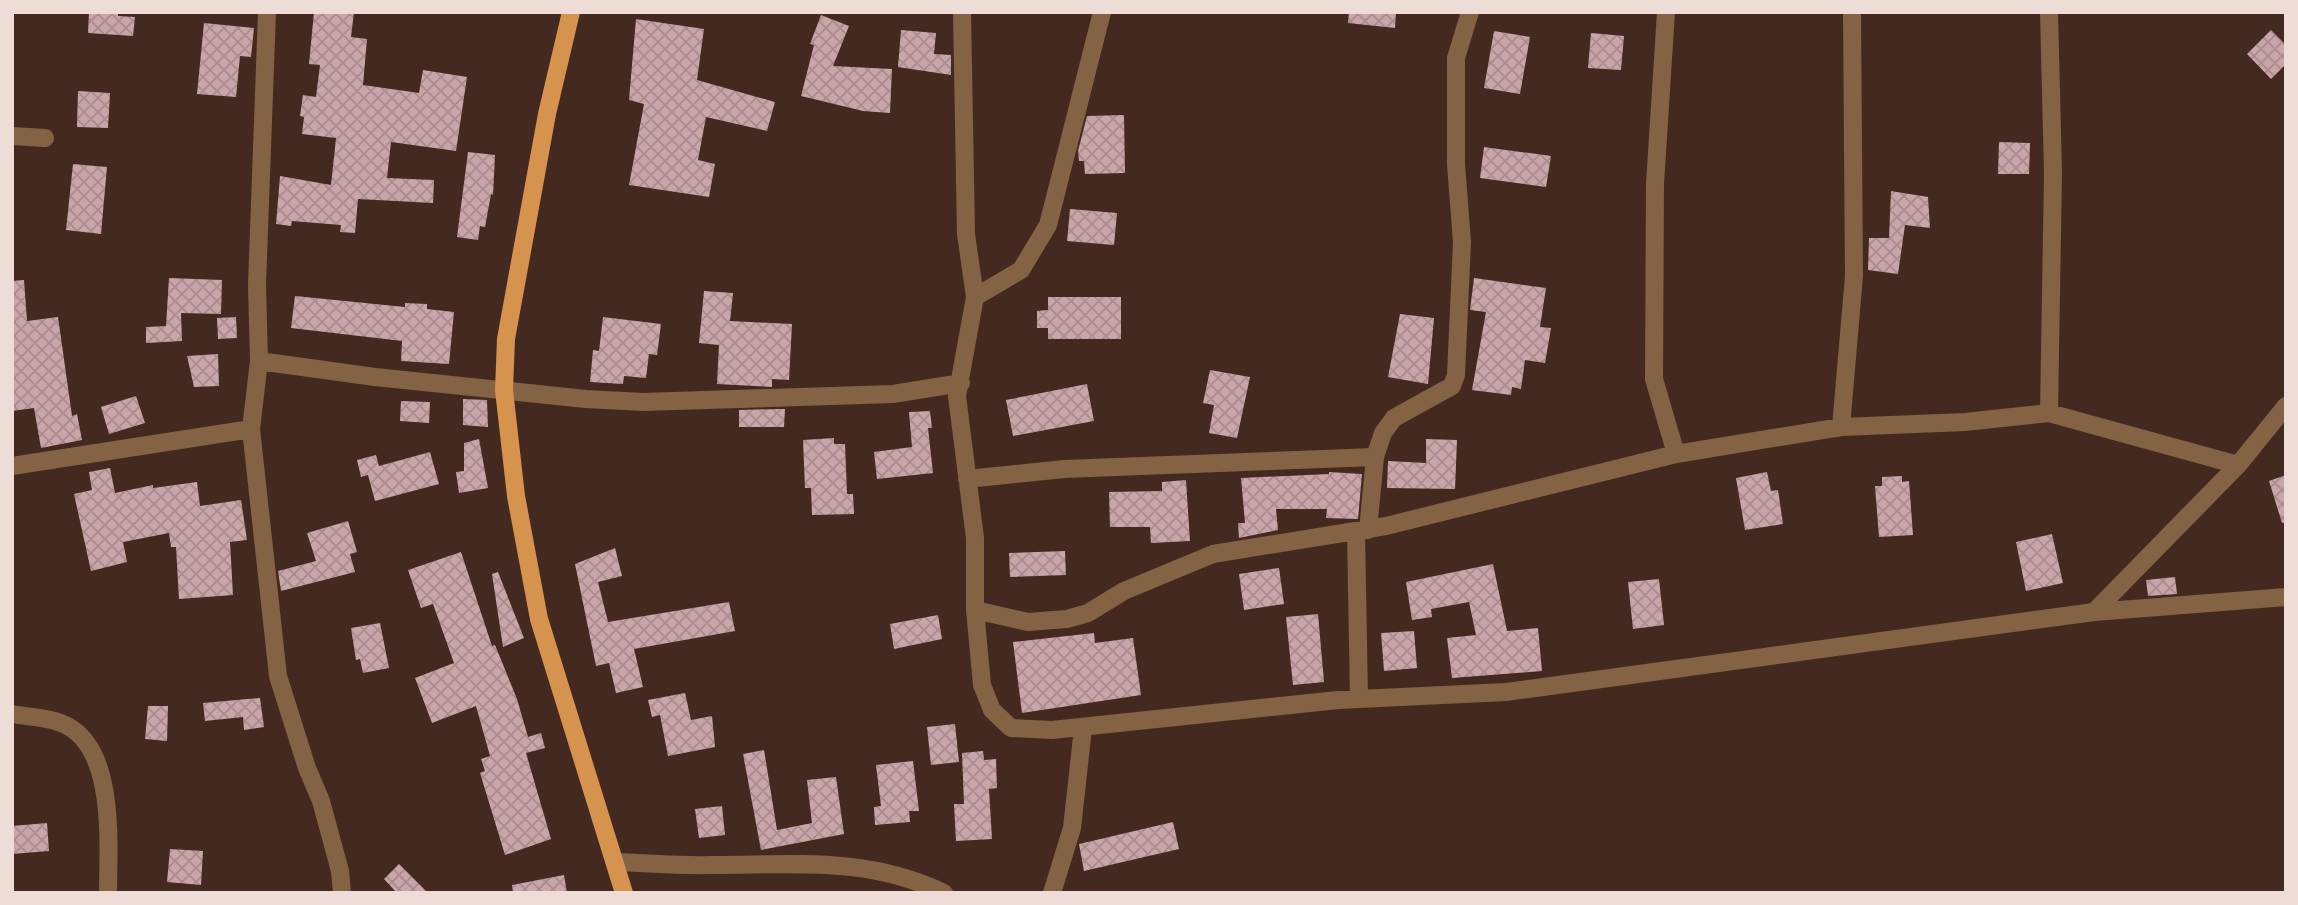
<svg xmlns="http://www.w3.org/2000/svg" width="2298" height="905" font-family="Karla,sans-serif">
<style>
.building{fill:url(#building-cross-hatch)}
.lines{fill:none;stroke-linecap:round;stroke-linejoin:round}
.minor{stroke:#836344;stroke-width:18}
.major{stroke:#d5934e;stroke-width:18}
</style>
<defs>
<pattern id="building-cross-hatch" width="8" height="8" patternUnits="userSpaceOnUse" patternTransform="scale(1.75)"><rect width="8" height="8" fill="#c9a4a8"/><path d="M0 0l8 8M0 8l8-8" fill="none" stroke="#a88c8e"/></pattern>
</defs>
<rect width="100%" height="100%" fill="#442920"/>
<!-- building -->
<path class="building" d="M 89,12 L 118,12 L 118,16 L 135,17 L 133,36 L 88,33 Z
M 314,12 L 354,12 L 351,37 L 367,39 L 363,85 L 419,93 L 423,70 L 467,77 L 456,151 L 391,142 L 387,178 L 434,180 L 433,203 L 358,199 L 355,233 L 340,232 L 341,225 L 292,221 L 291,226 L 276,224 L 280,176 L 331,185 L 336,138 L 302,134 L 304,117 L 300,116 L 303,95 L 316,97 L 320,65 L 309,64 Z
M 1349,12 L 1396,12 L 1395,28 L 1348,23 Z
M 821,15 L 849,26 L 833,66 L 892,69 L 890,113 L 863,111 L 801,96 L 814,45 L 810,44 Z
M 636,19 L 704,29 L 697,80 L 775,102 L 767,131 L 706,117 L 698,160 L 715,164 L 709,197 L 629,185 L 644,104 L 629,100 Z
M 204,23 L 254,28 L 251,57 L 240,56 L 236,97 L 197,94 Z
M 901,30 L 936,33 L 934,54 L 951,55 L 951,75 L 898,67 Z
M 2271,30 L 2286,45 L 2286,64 L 2271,79 L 2247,54 Z
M 1494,31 L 1530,37 L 1520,94 L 1484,88 Z
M 1591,33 L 1624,36 L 1621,70 L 1588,68 Z
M 78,91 L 110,93 L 108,128 L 77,127 Z
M 1124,115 L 1125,173 L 1085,174 L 1084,161 L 1079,161 L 1078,151 L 1087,116 Z
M 1999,142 L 2030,143 L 2029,174 L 1998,174 Z
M 1484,147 L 1551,156 L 1546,187 L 1480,178 Z
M 468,152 L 495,155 L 493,195 L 491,194 L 485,227 L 480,226 L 478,240 L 457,237 Z
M 73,164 L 107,167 L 101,234 L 66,230 Z
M 1891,191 L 1928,197 L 1930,228 L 1905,225 L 1898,274 L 1868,270 L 1869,238 L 1889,238 Z
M 1070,209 L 1117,213 L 1114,245 L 1067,241 Z
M 169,278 L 222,280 L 221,314 L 181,313 L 182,341 L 146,343 L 146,327 L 166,326 Z
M 1474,278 L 1546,288 L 1540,327 L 1551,328 L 1545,363 L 1525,360 L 1521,389 L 1512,387 L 1511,395 L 1472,390 L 1486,312 L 1470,310 Z
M 24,280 L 27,321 L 58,317 L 72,416 L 77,414 L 82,440 L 41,448 L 34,408 L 12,411 L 12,281 Z
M 704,291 L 733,293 L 730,321 L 792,324 L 789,380 L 772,379 L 772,387 L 717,384 L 719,345 L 699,343 Z
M 295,296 L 405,307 L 405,303 L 427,304 L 427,309 L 454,312 L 449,364 L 401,361 L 402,341 L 291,328 Z
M 1048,297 L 1121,297 L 1121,339 L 1048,339 L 1048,328 L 1037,328 L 1037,311 L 1048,310 Z
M 1400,314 L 1434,318 L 1428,384 L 1388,377 Z
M 236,317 L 237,338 L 218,339 L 217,318 Z
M 603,317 L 661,324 L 657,355 L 649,354 L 646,378 L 624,376 L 623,384 L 590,382 L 593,350 L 599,351 Z
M 218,354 L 219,386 L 194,387 L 187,356 Z
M 1210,370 L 1250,377 L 1237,438 L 1209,433 L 1214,405 L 1203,403 Z
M 1087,384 L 1094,421 L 1013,436 L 1006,400 Z
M 136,396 L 145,423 L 109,434 L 101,407 Z
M 463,399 L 487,400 L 488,427 L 463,425 Z
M 401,401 L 430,402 L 429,423 L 400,421 Z
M 778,409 L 785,409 L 784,427 L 739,427 L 739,410 Z
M 930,411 L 932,428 L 928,428 L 933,473 L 877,479 L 874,452 L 912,447 L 909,412 Z
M 834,438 L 834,444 L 845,444 L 847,494 L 853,494 L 854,514 L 812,515 L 811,488 L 805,488 L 803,440 Z
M 479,439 L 488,488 L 459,493 L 456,472 L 464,471 L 464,443 Z
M 1426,439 L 1457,440 L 1455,489 L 1387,488 L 1388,461 L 1426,463 Z
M 430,452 L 439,484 L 375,501 L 368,475 L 361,477 L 357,460 L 376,455 L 379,466 Z
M 110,468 L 115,493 L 153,485 L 153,488 L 197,482 L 200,506 L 241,500 L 247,540 L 230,542 L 233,595 L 179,599 L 176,547 L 171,547 L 169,533 L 123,542 L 127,562 L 91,571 L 74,494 L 92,490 L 89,472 Z
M 1329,472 L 1362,474 L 1358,519 L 1326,518 L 1327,509 L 1276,509 L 1278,530 L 1239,538 L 1238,523 L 1245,523 L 1241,478 L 1329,474 Z
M 1767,472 L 1771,491 L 1778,490 L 1783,524 L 1745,530 L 1736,478 Z
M 2286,475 L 2286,522 L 2282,523 L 2269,481 Z
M 1902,476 L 1902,482 L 1909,481 L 1913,535 L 1879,537 L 1875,486 L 1882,486 L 1882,477 Z
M 1186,480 L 1190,541 L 1151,543 L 1150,527 L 1110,527 L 1109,492 L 1162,491 L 1162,482 Z
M 348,521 L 357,552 L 350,554 L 355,572 L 281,591 L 278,571 L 316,561 L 307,533 Z
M 2052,534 L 2063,583 L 2026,591 L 2016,542 Z
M 615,548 L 622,576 L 598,582 L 608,622 L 729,602 L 735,631 L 634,649 L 643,687 L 616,693 L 609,663 L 596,666 L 575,564 Z
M 1065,551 L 1066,575 L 1010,577 L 1009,553 Z
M 461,552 L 492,646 L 495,645 L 517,699 L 528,737 L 541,733 L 545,748 L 526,753 L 551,839 L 505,855 L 480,773 L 485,771 L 481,759 L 490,756 L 476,706 L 432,723 L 415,678 L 454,663 L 433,604 L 421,608 L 408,570 Z
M 1493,564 L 1507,631 L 1538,628 L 1542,671 L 1452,678 L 1447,638 L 1476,635 L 1469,602 L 1431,609 L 1432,617 L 1412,620 L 1406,582 Z
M 1279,568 L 1284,604 L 1244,610 L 1239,574 Z
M 498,572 L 524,638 L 503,647 L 492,574 Z
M 2175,577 L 2177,594 L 2148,596 L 2146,580 Z
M 1659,579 L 1664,625 L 1633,629 L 1628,582 Z
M 1318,614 L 1324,682 L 1293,685 L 1286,617 Z
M 938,615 L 942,639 L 894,649 L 890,624 Z
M 380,623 L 389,668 L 363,673 L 360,659 L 356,660 L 351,628 Z
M 1414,631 L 1417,668 L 1384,671 L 1381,633 Z
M 1094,633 L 1095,643 L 1133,638 L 1141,695 L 1022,713 L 1013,642 Z
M 685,693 L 691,720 L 712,716 L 715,747 L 668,756 L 660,715 L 652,717 L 648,700 Z
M 260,698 L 264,727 L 244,730 L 243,717 L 205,721 L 203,703 Z
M 148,706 L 168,706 L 167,741 L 145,739 Z
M 955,724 L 959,762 L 931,765 L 927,727 Z
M 764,750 L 777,830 L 812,823 L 807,780 L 836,777 L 844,834 L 761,850 L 743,754 Z
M 983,751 L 984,760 L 996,759 L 997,788 L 989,789 L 992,839 L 956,841 L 954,804 L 964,804 L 962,753 Z
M 913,761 L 919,811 L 909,811 L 910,822 L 875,825 L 874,807 L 881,806 L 876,765 Z
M 722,806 L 725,835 L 699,838 L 695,809 Z
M 1173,822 L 1179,849 L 1084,871 L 1079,844 Z
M 47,823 L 49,851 L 12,854 L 12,826 Z
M 170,849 L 203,851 L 201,885 L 167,882 Z
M 399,864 L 428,893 L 397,893 L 384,879 Z
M 564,875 L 567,893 L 513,893 L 512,885 Z"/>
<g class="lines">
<!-- minor -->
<path class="minor" d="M 267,12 L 257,285 L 259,361 L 251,429 L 278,676 L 307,768 L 321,801 L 340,871 L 342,893
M 962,12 L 966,234 L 975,297 L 957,396 L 975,538 L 975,610 L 982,685 L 992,710 L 1011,728 L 1052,730 L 1338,700 L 1506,692 L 2094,612 L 2286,597
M 1666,12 L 1655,184 L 1654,379 L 1676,454
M 2049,12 L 2053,173 L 2049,413
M 12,136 L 45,138
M 975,297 L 1021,270 L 1048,225 L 1102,12
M 259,361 L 375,377 L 586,399 L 643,402 L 893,394 L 961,383
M 1841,427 L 1854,276 L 1852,12
M 12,466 L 251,429
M 967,479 L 1064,469 L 1375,457 L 1383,433 L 1394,418 L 1452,386 L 1456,375 L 1462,242 L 1456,164 L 1456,58 L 1470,12
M 1368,530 L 1375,457
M 1356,532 L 1359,699
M 975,610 L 1028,622 L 1067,619 L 1088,613 L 1124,591 L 1213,554 L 1386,526 L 1676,454 L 1841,427 L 1965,422 L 2049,413 L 2238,465
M 2094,612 L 2238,465 L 2286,406
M 12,714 C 28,717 46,717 61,723 C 117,744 108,845 108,893
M 615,862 C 648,863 680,866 712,865 C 795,865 867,856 944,893
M 1052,893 L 1072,828 L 1083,728"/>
<!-- major -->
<path class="major" d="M 571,12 L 547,114 L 506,339 L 504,390 L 516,496 L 539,619 L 624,893"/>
</g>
<!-- border -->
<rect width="2298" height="905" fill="none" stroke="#eedcd6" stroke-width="28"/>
</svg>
